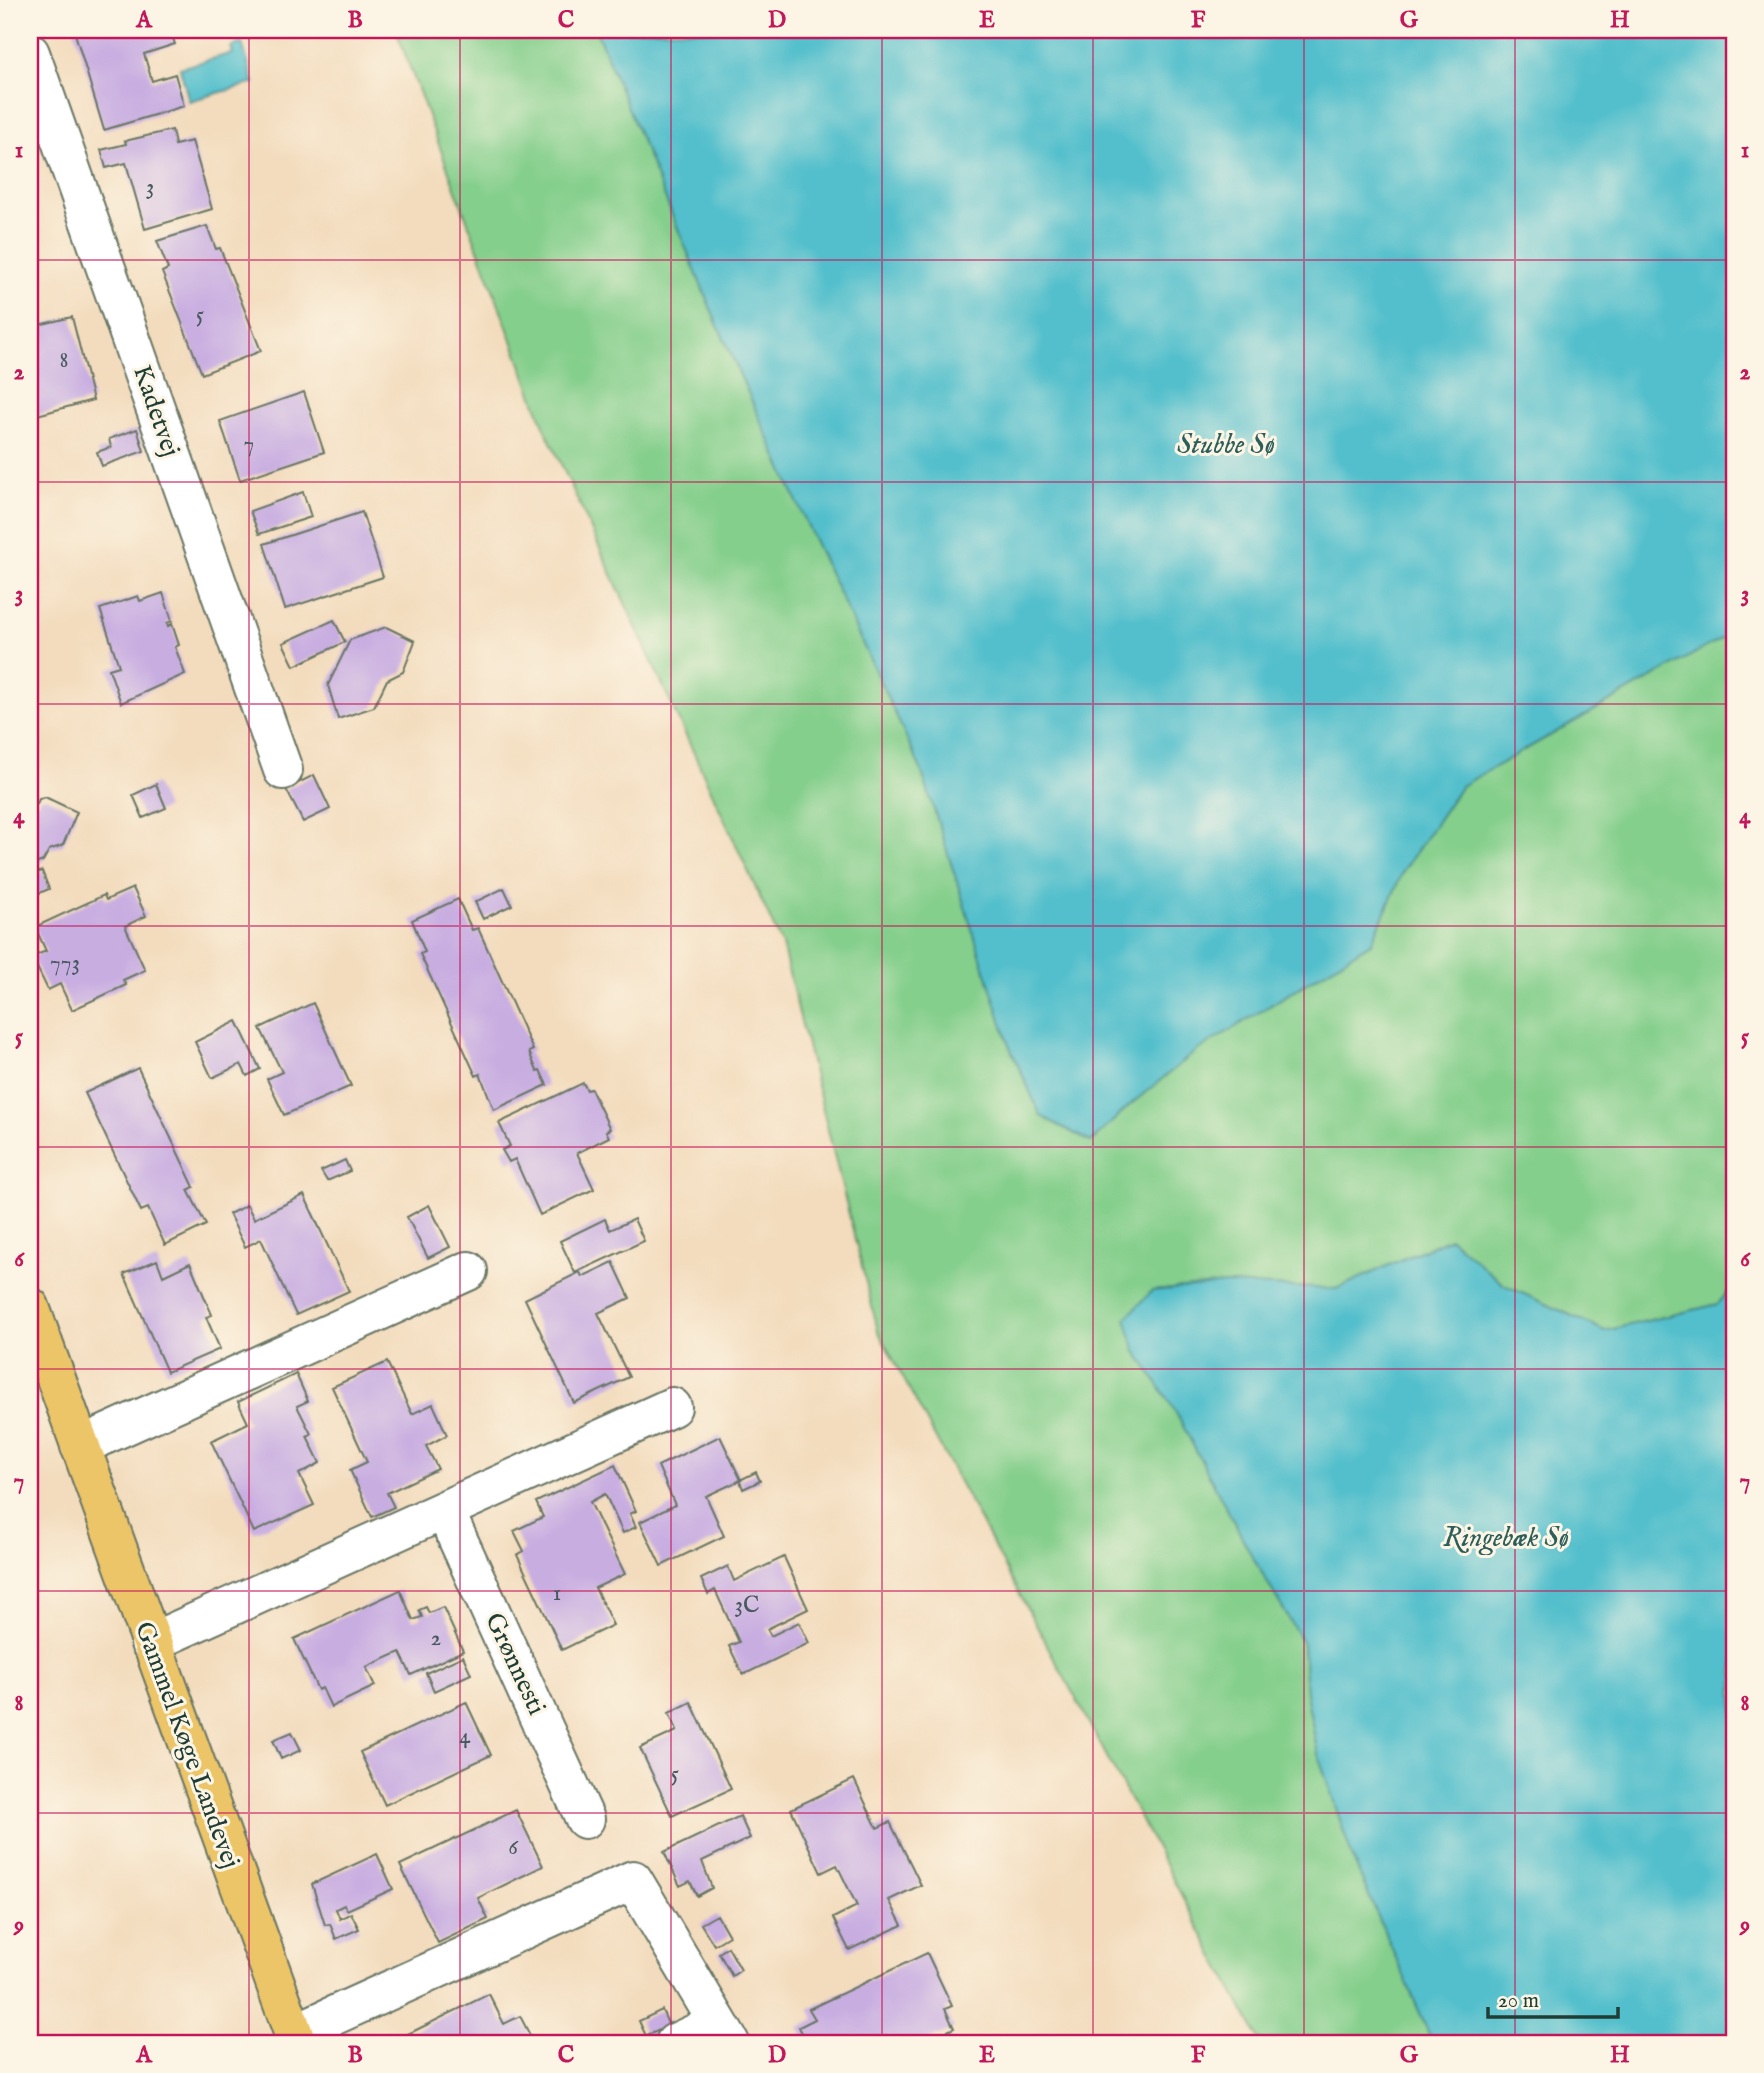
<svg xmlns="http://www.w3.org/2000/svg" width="1764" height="2073" font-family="'IM FELL English',serif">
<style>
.green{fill:#85cf8c;stroke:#528660;stroke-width:2}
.water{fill:#52bfcc;stroke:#387e80;stroke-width:2}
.building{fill:#c8ade1}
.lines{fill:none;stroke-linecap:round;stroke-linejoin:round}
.minor-casing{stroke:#697564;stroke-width:42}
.major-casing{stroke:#697564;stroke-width:42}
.minor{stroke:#fff;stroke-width:38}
.major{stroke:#edc569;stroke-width:38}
.grid{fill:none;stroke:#c2185b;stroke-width:2;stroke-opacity:0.55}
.labels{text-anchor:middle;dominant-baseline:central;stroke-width:6;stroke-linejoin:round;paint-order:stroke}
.number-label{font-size:23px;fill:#49595f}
.street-label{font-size:26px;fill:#1f3d34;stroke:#fcf5e5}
.water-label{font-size:28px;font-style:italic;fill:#2c5e5a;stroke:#fcf5e5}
.neatline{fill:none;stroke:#c2185b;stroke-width:2.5}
.grid-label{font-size:23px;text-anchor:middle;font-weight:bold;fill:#c2185b}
</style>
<rect width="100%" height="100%" fill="#fcf5e5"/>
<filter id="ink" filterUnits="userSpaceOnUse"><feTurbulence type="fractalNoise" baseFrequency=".0143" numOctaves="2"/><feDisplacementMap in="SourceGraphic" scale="14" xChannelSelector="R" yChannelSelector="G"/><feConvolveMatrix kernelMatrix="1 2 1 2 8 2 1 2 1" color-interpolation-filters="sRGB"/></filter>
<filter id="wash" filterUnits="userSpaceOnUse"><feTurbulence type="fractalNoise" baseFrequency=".00686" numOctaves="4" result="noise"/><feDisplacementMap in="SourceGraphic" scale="28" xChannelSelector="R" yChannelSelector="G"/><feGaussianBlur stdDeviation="1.57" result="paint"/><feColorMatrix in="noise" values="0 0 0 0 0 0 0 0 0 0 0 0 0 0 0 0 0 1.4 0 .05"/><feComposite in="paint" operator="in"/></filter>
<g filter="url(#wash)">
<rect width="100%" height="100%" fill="#f3dcbd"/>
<!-- green -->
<path class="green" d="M 396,30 L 596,30 L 716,321 L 811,533 L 921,769 L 1009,1045 L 1041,1116 L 1091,1142 L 1131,1104 L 1195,1052 L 1372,942 L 1403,871 L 1461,786 L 1734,631 L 1734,1285 L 1718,1304 L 1605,1331 L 1504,1285 L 1450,1238 L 1336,1289 L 1226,1284 L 1152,1291 L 1135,1349 L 1174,1409 L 1251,1554 L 1303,1643 L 1306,1693 L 1318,1754 L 1353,1859 L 1433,2043 L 1261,2043 L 878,1331 L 782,945 L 546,431 Z"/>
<!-- water -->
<path class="water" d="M 596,30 L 1734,30 L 1734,631 L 1461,786 L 1403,871 L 1372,942 L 1195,1052 L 1131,1104 L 1091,1142 L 1041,1116 L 1009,1045 L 921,769 L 811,533 L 716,321 Z
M 242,43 L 254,83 L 189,101 L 180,68 L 233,53 L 231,47 Z
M 1450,1238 L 1504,1285 L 1605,1331 L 1718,1304 L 1734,1285 L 1734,2043 L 1433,2043 L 1353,1859 L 1318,1754 L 1306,1693 L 1303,1643 L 1251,1554 L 1174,1409 L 1135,1349 L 1126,1318 L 1152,1291 L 1226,1284 L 1336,1289 Z"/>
<g id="blocks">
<!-- building -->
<path class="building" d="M 74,30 L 170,30 L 175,44 L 144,54 L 152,81 L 175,74 L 184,106 L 104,130 Z
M 172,130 L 175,145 L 192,141 L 212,209 L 145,229 L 126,163 L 106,168 L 101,150 L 126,144 L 125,141 Z
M 207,226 L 216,249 L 220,248 L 261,351 L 202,374 L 162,272 L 168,269 L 157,241 Z
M 72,317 L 93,400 L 30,417 L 30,327 Z
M 304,392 L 324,452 L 240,480 L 220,421 Z
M 137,429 L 144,451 L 102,466 L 97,452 L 111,447 L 109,439 Z
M 303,492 L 311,517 L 259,534 L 250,511 Z
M 362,512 L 383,577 L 285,609 L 264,544 Z
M 163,593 L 172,621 L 167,623 L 168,626 L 172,624 L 179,645 L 175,647 L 185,674 L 121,703 L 109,669 L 119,666 L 100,609 L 138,596 L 140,601 Z
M 334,620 L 345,642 L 294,666 L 283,643 Z
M 386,627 L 415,641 L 403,672 L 387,680 L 374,707 L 338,719 L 328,685 L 350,640 Z
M 314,775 L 330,809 L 303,822 L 286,789 Z
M 156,784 L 166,808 L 143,818 L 133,795 Z
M 45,797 L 77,812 L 63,845 L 49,850 L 43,861 L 30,866 L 30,800 L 37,804 L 39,799 Z
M 42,871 L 49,889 L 30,897 L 30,875 Z
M 133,888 L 146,916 L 125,926 L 145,970 L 123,980 L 126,985 L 72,1010 L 60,984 L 48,990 L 32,957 L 46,951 L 35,927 L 104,895 L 106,900 Z
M 504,888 L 512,905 L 483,919 L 475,902 Z
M 458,899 L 472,930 L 478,928 L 533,1050 L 529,1052 L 537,1071 L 540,1070 L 547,1085 L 494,1110 L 480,1074 L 476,1076 L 420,954 L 425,952 L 412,920 Z
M 313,1003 L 351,1086 L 284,1115 L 267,1079 L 282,1072 L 260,1028 Z
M 237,1021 L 260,1069 L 247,1076 L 241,1064 L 212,1078 L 195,1042 Z
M 138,1068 L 194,1187 L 188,1190 L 206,1225 L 165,1245 L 148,1208 L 141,1211 L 85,1093 Z
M 583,1083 L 587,1090 L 591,1089 L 610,1129 L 606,1131 L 609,1137 L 577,1153 L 594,1189 L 540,1215 L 515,1159 L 509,1162 L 502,1150 L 510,1146 L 499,1123 Z
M 345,1160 L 350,1171 L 327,1181 L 321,1171 Z
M 304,1195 L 349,1291 L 296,1315 L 261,1239 L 245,1247 L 229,1214 L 247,1205 L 254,1219 Z
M 429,1205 L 450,1247 L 428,1258 L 407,1217 Z
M 605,1219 L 610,1230 L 634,1219 L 644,1241 L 575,1273 L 560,1241 Z
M 157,1260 L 163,1276 L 190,1263 L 212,1315 L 206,1317 L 220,1349 L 167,1372 L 124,1274 Z
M 613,1262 L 630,1298 L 598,1313 L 629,1377 L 574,1403 L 525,1299 L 580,1272 L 582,1277 Z
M 387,1362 L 412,1414 L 433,1404 L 447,1435 L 426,1446 L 438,1469 L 387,1493 L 394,1507 L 372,1517 L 350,1470 L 367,1462 L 332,1387 Z
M 296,1374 L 308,1401 L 297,1406 L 311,1434 L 307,1436 L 320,1463 L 299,1474 L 314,1505 L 254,1532 L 211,1441 L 248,1423 L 238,1402 Z
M 720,1436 L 741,1480 L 706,1496 L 724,1536 L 661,1566 L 640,1522 L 675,1505 L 658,1466 Z
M 615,1465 L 636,1511 L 630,1514 L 636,1527 L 623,1533 L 605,1494 L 590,1502 L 625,1574 L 595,1588 L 613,1625 L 562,1650 L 517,1555 L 524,1551 L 514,1531 L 543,1517 L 536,1502 Z
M 756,1472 L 760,1481 L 743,1489 L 740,1480 Z
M 784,1557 L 808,1609 L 767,1629 L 771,1636 L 799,1622 L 809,1643 L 743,1675 L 729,1646 L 739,1642 L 715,1590 L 708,1594 L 701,1579 L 728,1566 L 734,1581 Z
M 400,1590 L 413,1620 L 422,1617 L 419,1610 L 426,1607 L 429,1613 L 443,1607 L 463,1651 L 411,1675 L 400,1652 L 366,1667 L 375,1686 L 331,1707 L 322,1688 L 318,1690 L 294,1639 Z
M 463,1656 L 471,1674 L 434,1691 L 426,1673 Z
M 466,1702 L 491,1755 L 385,1805 L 360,1752 Z
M 691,1702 L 731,1789 L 672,1816 L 640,1748 L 677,1731 L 669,1713 Z
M 292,1732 L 301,1750 L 281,1759 L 273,1740 Z
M 854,1779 L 877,1828 L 890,1822 L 921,1885 L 889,1900 L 902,1925 L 849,1950 L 833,1918 L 857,1906 L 837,1865 L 821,1873 L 791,1809 Z
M 516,1810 L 543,1866 L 478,1898 L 488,1919 L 438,1943 L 400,1865 Z
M 740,1816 L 750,1838 L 702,1861 L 712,1888 L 697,1896 L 690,1881 L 680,1886 L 664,1852 Z
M 377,1854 L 393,1889 L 347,1910 L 344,1905 L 336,1909 L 340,1919 L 351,1913 L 359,1929 L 336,1939 L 330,1924 L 325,1925 L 312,1884 Z
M 717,1915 L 729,1936 L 714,1945 L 701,1924 Z
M 728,1947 L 741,1970 L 732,1976 L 719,1953 Z
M 927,1953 L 952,2006 L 945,2009 L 954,2028 L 922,2043 L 894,2043 L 891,2036 L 875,2043 L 807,2043 L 799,2027 L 815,2019 L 809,2009 Z
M 489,1994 L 504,2024 L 520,2016 L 534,2043 L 413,2043 L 408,2034 Z
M 662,2010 L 669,2026 L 646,2036 L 639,2021 Z"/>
</g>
</g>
<g filter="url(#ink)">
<use href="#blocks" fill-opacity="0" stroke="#697564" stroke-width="2"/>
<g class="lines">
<defs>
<path id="minor" d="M 30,53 L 283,770
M 80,1446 L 468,1271
M 445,1511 L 585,1819
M 150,1643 L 672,1407
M 293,2034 L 633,1880 L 730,2043
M 675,2043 L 718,2023"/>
<path id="major" d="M 30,1307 L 297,2043"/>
</defs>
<!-- minor casing -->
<use href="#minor" class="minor-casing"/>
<!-- major casing -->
<use href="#major" class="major-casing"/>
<!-- minor -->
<use href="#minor" class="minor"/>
<!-- major -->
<use href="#major" class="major"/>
</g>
</g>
<!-- grid -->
<path class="grid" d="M 249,30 L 249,2043M 460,30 L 460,2043M 671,30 L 671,2043M 882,30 L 882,2043M 1093,30 L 1093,2043M 1304,30 L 1304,2043M 1515,30 L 1515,2043M 30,260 L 1734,260M 30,482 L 1734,482M 30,704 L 1734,704M 30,926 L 1734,926M 30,1147 L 1734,1147M 30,1369 L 1734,1369M 30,1591 L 1734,1591M 30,1813 L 1734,1813"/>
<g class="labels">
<!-- number labels -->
<g class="number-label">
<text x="150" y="187">3</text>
<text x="200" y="315">5</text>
<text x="64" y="360">8</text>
<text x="249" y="444">7</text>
<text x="65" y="963">773</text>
<text x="557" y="1593">1</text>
<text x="747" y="1605">3C</text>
<text x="436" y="1638">2</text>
<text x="465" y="1736">4</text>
<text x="675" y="1774">5</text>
<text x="513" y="1847">6</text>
</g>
<!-- street labels -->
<g class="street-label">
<text transform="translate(156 411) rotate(71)">Kadetvej</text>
<text transform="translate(515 1664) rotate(65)">Grønnesti</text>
<text transform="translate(187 1745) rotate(70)">Gammel Køge Landevej</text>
</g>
<!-- water labels -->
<g class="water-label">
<text x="1226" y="445">Stubbe Sø</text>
<text x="1506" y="1538">Ringebæk Sø</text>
</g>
</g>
<!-- margin -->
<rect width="1764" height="2073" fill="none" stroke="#fcf5e5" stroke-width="77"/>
<!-- scale -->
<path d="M1488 2007v10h130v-10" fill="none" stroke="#1f3d34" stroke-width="3.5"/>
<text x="1498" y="2007" font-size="21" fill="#1f3d34" stroke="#fcf5e5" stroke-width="5" paint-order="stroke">20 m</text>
<rect x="38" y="38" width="1688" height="1997" class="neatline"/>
<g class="grid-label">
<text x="144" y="27">A</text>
<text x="355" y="27">B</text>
<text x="566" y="27">C</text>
<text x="777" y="27">D</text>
<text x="987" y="27">E</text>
<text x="1198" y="27">F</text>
<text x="1409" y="27">G</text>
<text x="1620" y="27">H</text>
<text x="19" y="157">1</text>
<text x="1745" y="157">1</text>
<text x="19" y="379">2</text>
<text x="1745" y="379">2</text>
<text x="19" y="601">3</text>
<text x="1745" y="601">3</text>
<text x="19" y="823">4</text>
<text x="1745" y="823">4</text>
<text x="19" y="1044">5</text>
<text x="1745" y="1044">5</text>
<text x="19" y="1266">6</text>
<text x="1745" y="1266">6</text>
<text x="19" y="1488">7</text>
<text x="1745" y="1488">7</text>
<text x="19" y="1710">8</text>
<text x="1745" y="1710">8</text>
<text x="19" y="1932">9</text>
<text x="1745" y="1932">9</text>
<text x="144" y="2062">A</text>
<text x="355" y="2062">B</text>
<text x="566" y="2062">C</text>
<text x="777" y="2062">D</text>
<text x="987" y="2062">E</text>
<text x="1198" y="2062">F</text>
<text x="1409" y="2062">G</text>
<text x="1620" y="2062">H</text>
</g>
</svg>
